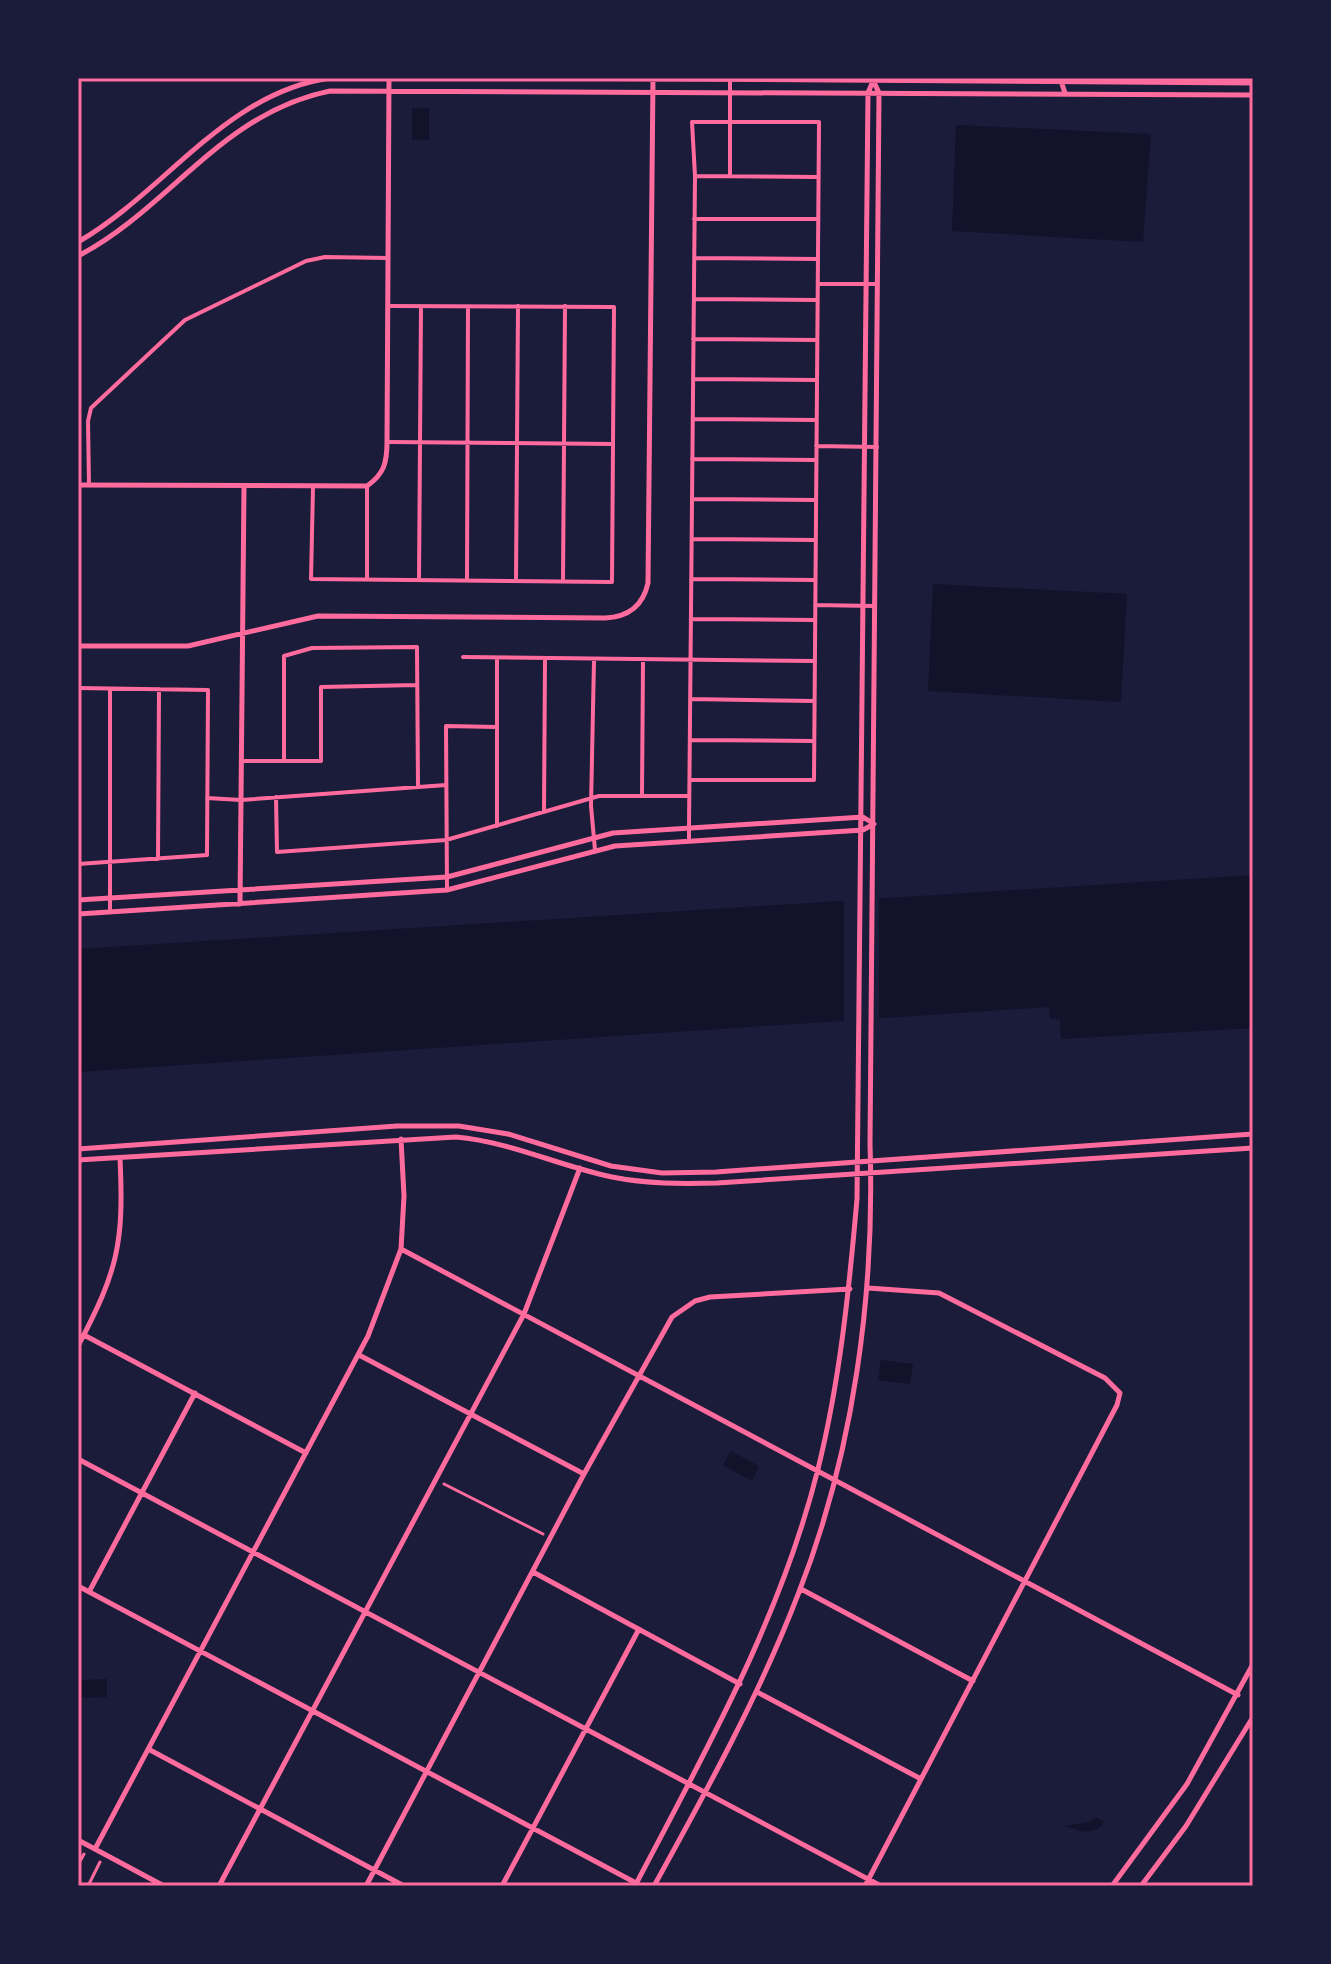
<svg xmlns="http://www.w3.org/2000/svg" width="1331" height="1964" font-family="Montserrat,sans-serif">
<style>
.water{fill:#12122b}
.pier{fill:#1b1b3a}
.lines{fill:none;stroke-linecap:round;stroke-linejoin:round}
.pedestrian{stroke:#ff6b9d;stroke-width:3}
.minor{stroke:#ff6b9d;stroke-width:4}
.tertiary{stroke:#ff6b9d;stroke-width:5}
.neatline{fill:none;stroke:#ff6b9d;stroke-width:3}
</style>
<rect width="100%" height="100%" fill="#1b1b3a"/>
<!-- water -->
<path class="water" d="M 412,108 L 429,108 L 429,140 L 412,140 Z
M 956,125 L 1151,134 L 1143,242 L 952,231 Z
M 933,584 L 1127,594 L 1121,702 L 928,691 Z
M 1253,875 L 1253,1028 L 1061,1039 L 1060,1020 L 1050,1018 L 1049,1007 L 78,1072 L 78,949 Z
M 881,1360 L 913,1364 L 910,1384 L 878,1380 Z
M 731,1451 L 759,1466 L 752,1481 L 723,1465 Z
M 107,1679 L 107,1697 L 78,1698 L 78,1680 Z
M 1096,1817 L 1104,1822 C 1093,1838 1078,1830 1064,1826 L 1088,1822 Z"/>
<!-- pier -->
<path class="pier" d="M 879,895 L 879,1023 L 844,1025 L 844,897 Z"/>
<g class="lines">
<!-- pedestrian -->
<path class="pedestrian" d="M 78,1325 L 78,1326
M 444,1484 L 543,1534
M 78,1865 L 84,1854
M 88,1886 L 100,1862"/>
<!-- minor -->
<path class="minor" d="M 695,176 L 818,177
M 730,176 L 730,79
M 694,219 L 818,219
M 694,258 L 818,259
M 818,284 L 877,284
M 694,299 L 817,300
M 693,339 L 817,340
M 693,379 L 817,380
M 693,419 L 816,420
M 387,442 L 613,444
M 816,446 L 877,447
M 692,459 L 816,460
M 89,485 L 88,421 L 91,408 L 185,320 L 306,261 L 325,257 L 388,258
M 313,487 L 311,579 L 612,582 L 614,307 L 388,306
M 692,499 L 816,500
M 692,539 L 815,540
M 367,579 L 367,486
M 691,579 L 815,580
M 419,580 L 421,307
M 467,580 L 468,307
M 516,581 L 518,306
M 563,581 L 565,306
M 815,605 L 875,606
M 691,619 L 815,620
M 463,657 L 815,661
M 594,661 L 591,806 L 595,850
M 78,688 L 208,690 L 207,855 L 78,864
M 110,689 L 110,911
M 690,699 L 814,701
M 690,740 L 814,741
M 242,761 L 284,761 L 284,656 L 312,648 L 417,647 L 418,787
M 284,761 L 321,761 L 321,687 L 417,685
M 642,796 L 643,660
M 276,797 L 277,852 L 446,840 L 599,796 L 689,796
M 207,798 L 241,800 L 446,785
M 544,811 L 545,659
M 497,826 L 497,658
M 689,841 L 689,828 L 695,176 L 692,122 L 819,122 L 814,780 L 690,780
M 158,859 L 159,689
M 447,890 L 446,726 L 497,727"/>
<!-- tertiary -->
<path class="tertiary" d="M 538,78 L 1253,83
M 1060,78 L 1065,93
M 78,242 C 165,192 225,93 330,78
M 78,256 C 170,208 221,113 330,91 L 1253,95
M 78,485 L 367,486 C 384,474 387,463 387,442 L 389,78
M 78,646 L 188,646 L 318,616 L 605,618 C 628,617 643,606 648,583 L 653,78
M 78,900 L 447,877 L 613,833 L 863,817 L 874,824 L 863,830 L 615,846 L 447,890 L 78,914
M 240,904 L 244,486
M 78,1149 L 397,1126 L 459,1126 L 508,1134 L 611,1166 L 662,1173 L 716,1172 L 1253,1134
M 78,1160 L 456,1137 C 511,1142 559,1166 612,1177 C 647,1184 682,1184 717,1183 L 1253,1148
M 401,1249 L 1238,1695
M 84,1335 L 306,1453
M 78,1346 C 118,1270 124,1244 120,1158
M 359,1355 L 584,1474
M 78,1459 L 881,1886
M 533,1572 L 740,1684
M 78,1586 L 636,1883
M 801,1589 L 973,1681
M 89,1592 L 195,1393
M 757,1692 L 921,1779
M 150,1750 L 404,1886
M 78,1840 L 164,1886
M 95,1849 L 368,1336 L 401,1249 L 404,1196 L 401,1139
M 219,1886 L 524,1314 L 580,1168
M 366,1886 L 584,1474 L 672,1317 L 695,1301 L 710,1297 L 850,1289
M 502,1886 L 639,1629
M 635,1886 C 705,1752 781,1618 818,1469 C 840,1380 849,1290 857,1199 L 868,93 L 873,81
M 654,1886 C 707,1790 760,1694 799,1592 C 854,1451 875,1293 870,1144 L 879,93 L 874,82
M 865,1886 L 1117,1405 L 1120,1393 L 1105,1378 L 939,1293 L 868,1288
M 1112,1886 L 1187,1784 L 1253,1664
M 1141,1886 L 1186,1826 L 1253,1717"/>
</g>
<!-- border -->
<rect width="1331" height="1964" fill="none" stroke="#1b1b3a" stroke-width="160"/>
<rect x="80" y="80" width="1171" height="1804" class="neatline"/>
</svg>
